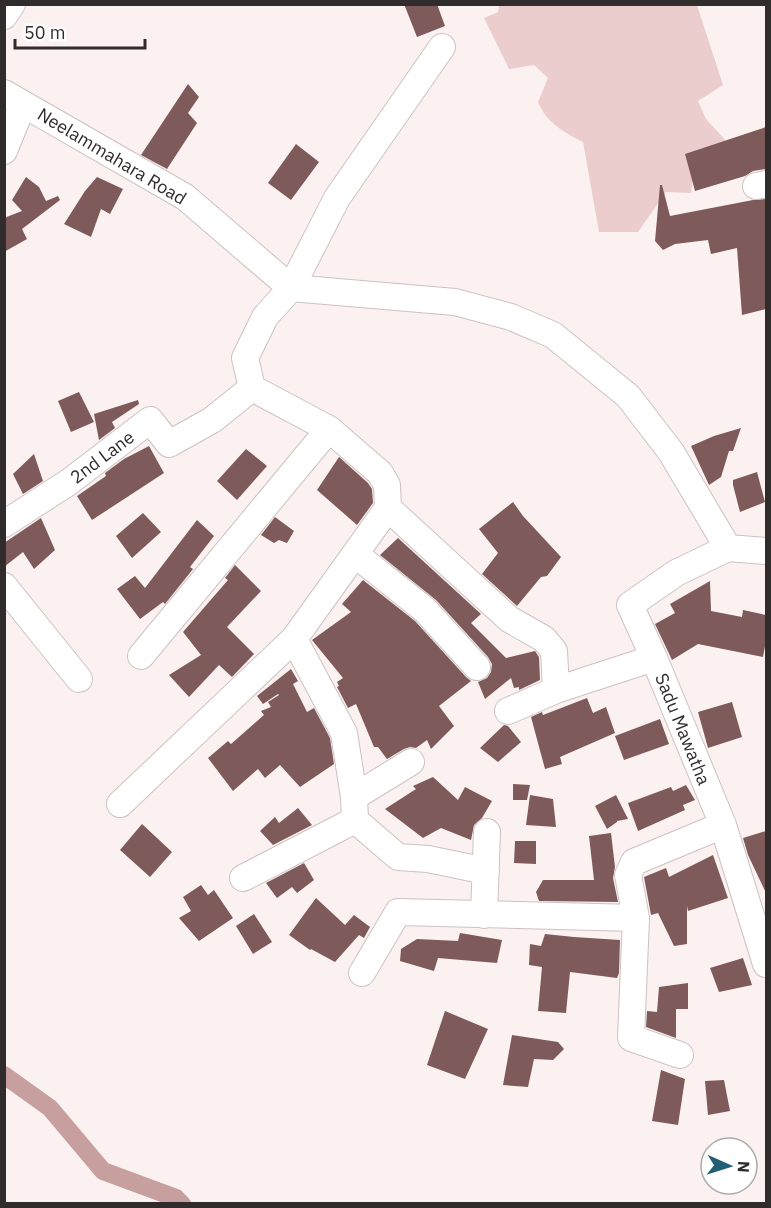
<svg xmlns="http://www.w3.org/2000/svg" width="771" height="1208" font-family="'IBM Plex Sans',sans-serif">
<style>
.green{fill:#ebcdcd}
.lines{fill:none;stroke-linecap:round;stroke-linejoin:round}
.canal{stroke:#c79f9e;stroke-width:18}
.building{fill:#7e5a5a}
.minor-casing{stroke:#ccc2c2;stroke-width:28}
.minor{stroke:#fff;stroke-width:26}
.labels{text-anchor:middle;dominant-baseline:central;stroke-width:6;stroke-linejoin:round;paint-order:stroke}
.street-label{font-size:18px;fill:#302c2c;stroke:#fff}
</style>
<rect width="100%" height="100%" fill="#fcf1f1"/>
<!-- green -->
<path class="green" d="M 499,5 L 697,5 L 723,85 L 698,101 L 706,119 L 728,143 L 696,155 L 691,193 L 666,192 L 638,232 L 599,232 L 583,142 C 563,132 546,122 538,102 L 548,78 L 534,65 L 509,69 L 484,18 L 498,12 Z"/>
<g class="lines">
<!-- canal -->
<path class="canal" d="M 4,1075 L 50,1108 L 103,1171 L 176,1198 L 182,1204"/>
</g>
<!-- building -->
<path class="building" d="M 404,4 L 437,4 L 445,26 L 417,37 Z
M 188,84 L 199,97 L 188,113 L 197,123 L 167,169 L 141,155 Z
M 766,127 L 766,169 L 753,171 L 745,176 L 695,191 L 685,154 Z
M 296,144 L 319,162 L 291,200 L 268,183 Z
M 26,177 L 39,187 L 46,201 L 58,196 L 60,200 L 22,229 L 27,239 L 4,252 L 4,218 L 22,211 L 12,200 Z
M 97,177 L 123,189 L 110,214 L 101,209 L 91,237 L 64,224 L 85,191 Z
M 660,185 L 662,185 L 670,216 L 753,200 L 766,199 L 766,309 L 742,315 L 737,248 L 711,254 L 708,240 L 675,244 L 663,250 L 655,241 Z
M 79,392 L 94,422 L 71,432 L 58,401 Z
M 138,400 L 139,404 L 112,422 L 115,428 L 99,440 L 94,414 Z
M 741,428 L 733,451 L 729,451 L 721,477 L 709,485 L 691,446 L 714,436 Z
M 149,446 L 164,473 L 92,520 L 77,496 L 106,476 L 105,473 L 124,459 Z
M 246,449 L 267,466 L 237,500 L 217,481 Z
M 34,454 L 43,481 L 23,494 L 13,474 Z
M 339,457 L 368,483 L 372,489 L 373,503 L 357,525 L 317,490 Z
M 757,472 L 765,502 L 740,512 L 733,485 L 733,480 Z
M 513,502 L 523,516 L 561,557 L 547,576 L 541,577 L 517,606 L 482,574 L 498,553 L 479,529 Z
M 143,513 L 161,532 L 132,558 L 116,536 Z
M 275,517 L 294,531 L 287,543 L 279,540 L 274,543 L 261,535 Z
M 41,518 L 55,550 L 34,569 L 23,552 L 4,567 L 4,543 Z
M 197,520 L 214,536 L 190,567 L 193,569 L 165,604 L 163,602 L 140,619 L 117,589 L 135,576 L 145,588 Z
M 398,538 L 481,614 L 471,623 L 506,658 L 535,651 L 539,657 L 540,680 L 519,690 L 519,687 L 514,688 L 511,678 L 485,699 L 478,682 L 487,678 L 491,672 L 492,664 L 488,657 L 436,600 L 380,555 Z
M 235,565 L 261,591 L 227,627 L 254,654 L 232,677 L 219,665 L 189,697 L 169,675 L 201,655 L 183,632 L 228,580 L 225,578 Z
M 363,580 L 415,621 L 466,677 L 471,681 L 439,706 L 454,726 L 431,749 L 427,740 L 416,748 L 410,747 L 404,749 L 387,759 L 378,747 L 374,747 L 356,704 L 348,708 L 337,687 L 339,686 L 337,682 L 343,678 L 312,640 L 351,612 L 342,604 Z
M 710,581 L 711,611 L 742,617 L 743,610 L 766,615 L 766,641 L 763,657 L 698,644 L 672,660 L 655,624 L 675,613 L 670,604 Z
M 291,669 L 298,681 L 293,684 L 307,712 L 314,708 L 330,738 L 334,764 L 300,787 L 280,765 L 265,778 L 258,769 L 233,791 L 208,758 L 228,741 L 231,744 L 264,715 L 261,711 L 271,707 L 268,702 L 279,695 L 278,694 L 263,704 L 257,696 Z
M 587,698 L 593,713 L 606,707 L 615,733 L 560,757 L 562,764 L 545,769 L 531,717 L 542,712 L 543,715 Z
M 732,702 L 742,737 L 708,748 L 698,712 Z
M 660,719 L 669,744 L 624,760 L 615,736 Z
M 504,725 L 508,726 L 521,742 L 498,762 L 480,748 Z
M 433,777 L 458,800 L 465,787 L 492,801 L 482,818 L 474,825 L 471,840 L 441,828 L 423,838 L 385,809 L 416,789 L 413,786 Z
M 513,784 L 530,785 L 527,800 L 513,800 Z
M 686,785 L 695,800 L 683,805 L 685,810 L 638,831 L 628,803 L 671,787 L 673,791 Z
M 530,795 L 553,799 L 556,827 L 526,825 Z
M 616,795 L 628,819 L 617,821 L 617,822 L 607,829 L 595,806 Z
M 298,808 L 312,825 L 273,845 L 260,831 L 275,817 L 279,823 Z
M 142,824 L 172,852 L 150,877 L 120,850 Z
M 766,831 L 766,893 L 748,855 L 743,838 Z
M 611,833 L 615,867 L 613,878 L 618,902 L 539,901 L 536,892 L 543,880 L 594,880 L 589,836 Z
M 515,841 L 536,841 L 536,864 L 514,863 Z
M 713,855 L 728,898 L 688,911 L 687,906 L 687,944 L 674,946 L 658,913 L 651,915 L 644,877 L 666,868 L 669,877 Z
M 304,863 L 314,880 L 297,893 L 292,887 L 277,898 L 266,883 Z
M 201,885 L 208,895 L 214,890 L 233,918 L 199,941 L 179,918 L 191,911 L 183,897 Z
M 316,898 L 345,925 L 354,915 L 370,927 L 364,938 L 359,935 L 335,962 L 311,949 L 310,950 L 289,935 Z
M 254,914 L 272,942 L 253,954 L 236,926 Z
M 460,933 L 502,940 L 497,963 L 438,958 L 434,971 L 400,961 L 401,949 L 417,939 L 458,941 Z
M 545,934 L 574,937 L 620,940 L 619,973 L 617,978 L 570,972 L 566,1013 L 538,1011 L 542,967 L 529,965 L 530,944 L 541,946 Z
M 743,958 L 752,985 L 719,992 L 710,968 Z
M 688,983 L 688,1009 L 676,1009 L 676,1038 L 646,1027 L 647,1011 L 657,1012 L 659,987 Z
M 445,1011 L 488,1029 L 465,1079 L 427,1065 Z
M 512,1035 L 558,1042 L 564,1049 L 553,1060 L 534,1059 L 528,1087 L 503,1085 Z
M 661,1070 L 685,1079 L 678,1125 L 652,1121 Z
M 724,1080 L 730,1111 L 708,1115 L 705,1081 Z"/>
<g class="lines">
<defs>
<path id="minor" d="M 4,16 L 12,4
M 4,93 L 185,197 L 291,288 L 455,302 L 511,317 L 553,335 L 628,396 L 671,452 L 728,548 L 766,551
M 4,151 L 23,104
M 756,186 L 766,184
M 388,508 L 509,619 L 544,639 L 554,651 L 556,690
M 4,524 L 69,482 L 150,420 L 169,444 L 212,420 L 252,388
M 728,548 L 676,573 L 630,605 L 654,658 L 723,825 L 766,964
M 355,554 L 425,610 L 477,667
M 4,586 L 79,679
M 294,639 L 344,733 L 354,797
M 141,656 L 329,429
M 508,711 L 556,690 L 654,658
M 120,804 L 294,639 L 388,508 L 387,485 L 380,473 L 329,429 L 252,388 L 245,358 L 265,317 L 291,288 L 337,198 L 442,47
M 355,820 L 398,857 L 428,859 L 486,871
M 243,878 L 355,820 L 354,797 L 411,762
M 484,915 L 487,832
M 362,973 L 398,912 L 636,918
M 680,1055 L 631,1038 L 636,918 L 628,875 L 634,862 L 723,825"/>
</defs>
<!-- minor casing -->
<use href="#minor" class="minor-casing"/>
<!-- minor -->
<use href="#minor" class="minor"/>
</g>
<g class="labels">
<!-- street labels -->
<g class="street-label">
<text transform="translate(112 156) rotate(31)">Neelammahara Road</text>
<text transform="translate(102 457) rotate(-37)">2nd Lane</text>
<text transform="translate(683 729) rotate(68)">Sadu Mawatha</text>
</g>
</g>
<!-- border -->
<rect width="771" height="1208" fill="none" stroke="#302c2c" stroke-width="12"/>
<!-- north arrow -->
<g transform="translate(729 1166) rotate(93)"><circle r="28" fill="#ffffff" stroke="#acabab" stroke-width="1.5"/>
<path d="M0-4.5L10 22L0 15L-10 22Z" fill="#235e77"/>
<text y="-9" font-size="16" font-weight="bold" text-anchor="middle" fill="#302c2c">N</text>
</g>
<!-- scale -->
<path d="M15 39v9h130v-9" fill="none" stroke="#302c2c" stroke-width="3"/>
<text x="24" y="39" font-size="18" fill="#302c2c" stroke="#ffffff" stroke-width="4.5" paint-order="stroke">50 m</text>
</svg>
